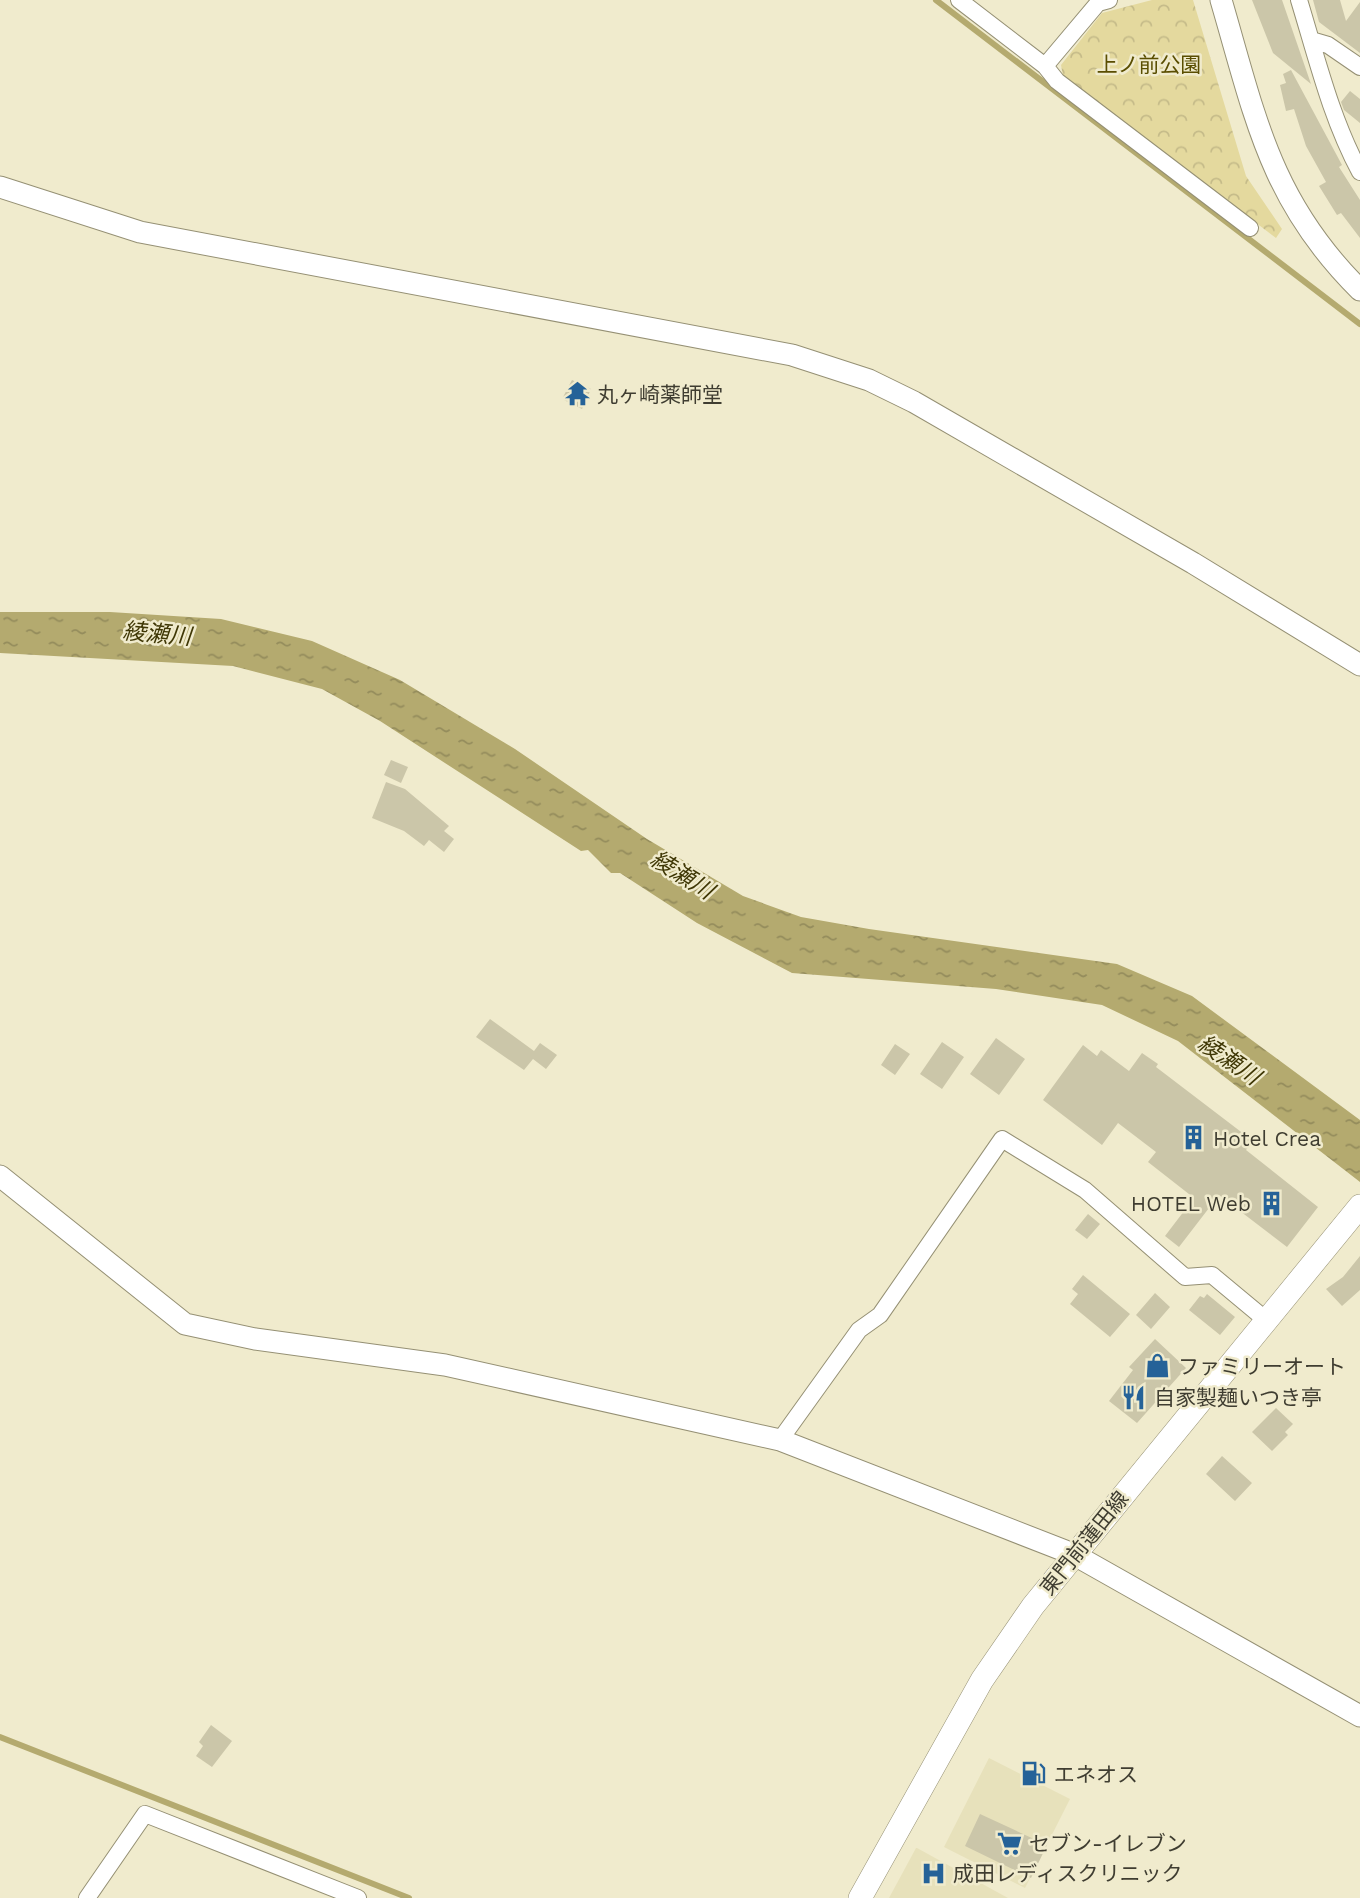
<svg xmlns="http://www.w3.org/2000/svg" width="1360" height="1898" font-family="'Work Sans','Noto Sans JP',sans-serif">
<style>
.built{fill:#e7e1bb}
.park{fill:url(#park-crowns)}
.water{fill:url(#water-ripples)}
.lines{fill:none;stroke-linecap:round;stroke-linejoin:round}
.stream{stroke:#b4aa6f;stroke-width:6}
.building{fill:#cbc6a9}
.minor-casing{stroke:#959074;stroke-width:18}
.tertiary-casing{stroke:#959074;stroke-width:23}
.secondary-casing{stroke:#959074;stroke-width:24}
.minor{stroke:#fff;stroke-width:16}
.tertiary{stroke:#fff;stroke-width:21}
.secondary{stroke:#fff;stroke-width:23}
.labels{text-anchor:middle;dominant-baseline:central;stroke-width:5;stroke-linejoin:round;paint-order:stroke}
.park-label{font-size:21px;fill:#5a4e01;stroke:#f0ebcd}
.poi-label{font-size:21px;fill:#3f3d31;stroke:#f0ebcd;text-anchor:start}
.street-label{font-size:21px;fill:#3f3d31;stroke:#f0ebcd}
.water-label{font-size:23px;font-style:italic;fill:#3f3705;stroke:#f0ebcd}
</style>
<defs>
<pattern id="park-crowns" width="20" height="18" patternUnits="userSpaceOnUse" patternTransform="scale(1.75)"><rect width="20" height="18" fill="#e4d99e"/><path d="M2 6a3 3 0 1 1 6 0M12 15a3 3 0 1 1 6 0" fill="none" stroke="#c5bb89"/></pattern>
<pattern id="water-ripples" width="26" height="14" patternUnits="userSpaceOnUse" patternTransform="scale(1.75)"><rect width="26" height="14" fill="#b4aa6f"/><path d="M2 4q2-2 4 0t4 0M15 11q2-2 4 0t4 0" fill="none" stroke="#948c5c"/></pattern>
</defs>
<rect width="100%" height="100%" fill="#f0ebcd"/>
<!-- built -->
<path class="built" d="M 989,1758 L 1070,1799 L 1025,1888 L 944,1847 Z
M 916,1848 L 917,1848 L 1008,1898 L 889,1898 Z"/>
<!-- park -->
<path class="park" d="M 1152,0 L 1193,0 L 1246,176 L 1282,229 L 1276,238 L 1063,76 L 1061,65 L 1102,13 Z"/>
<!-- water -->
<path class="water" d="M 0,612 L 110,612 L 221,619 L 312,641 L 400,680 L 515,749 L 647,839 L 743,896 L 801,917 L 869,929 L 1117,964 L 1192,996 L 1360,1120 L 1360,1182 L 1178,1041 L 1102,1005 L 996,989 L 792,973 L 697,923 L 620,873 L 611,873 L 588,850 L 581,851 L 380,721 L 322,689 L 233,666 L 0,653 Z"/>
<g class="lines">
<!-- stream -->
<path class="stream" d="M 936,0 L 1360,324
M 0,1737 L 409,1898"/>
</g>
<!-- building -->
<path class="building" d="M 1252,0 L 1282,0 L 1311,84 L 1273,53 Z
M 1313,0 L 1340,0 L 1346,21 L 1360,2 L 1360,53 L 1319,22 Z
M 1291,70 L 1342,165 L 1339,167 L 1360,200 L 1360,238 L 1341,213 L 1337,215 L 1319,186 L 1326,182 L 1306,146 L 1294,109 L 1286,111 L 1280,85 L 1286,83 L 1283,74 Z
M 1350,91 L 1360,99 L 1360,123 L 1344,110 L 1341,102 Z
M 572,380 L 591,389 L 582,409 L 562,399 Z
M 391,760 L 408,767 L 401,783 L 384,775 Z
M 386,782 L 405,789 L 449,826 L 444,831 L 454,839 L 444,852 L 429,840 L 424,846 L 404,831 L 372,818 Z
M 490,1019 L 534,1051 L 540,1043 L 557,1055 L 546,1069 L 533,1059 L 524,1070 L 476,1037 Z
M 996,1038 L 1025,1059 L 999,1095 L 970,1074 Z
M 942,1042 L 964,1057 L 942,1089 L 920,1074 Z
M 895,1044 L 910,1054 L 895,1075 L 881,1065 Z
M 1083,1045 L 1097,1056 L 1101,1050 L 1129,1071 L 1142,1053 L 1158,1064 L 1156,1067 L 1253,1141 L 1246,1150 L 1318,1207 L 1287,1247 L 1219,1195 L 1179,1247 L 1165,1236 L 1194,1198 L 1148,1162 L 1156,1152 L 1118,1123 L 1102,1145 L 1043,1100 Z
M 1088,1214 L 1100,1224 L 1087,1239 L 1075,1230 Z
M 1360,1256 L 1360,1290 L 1342,1306 L 1326,1289 L 1343,1277 Z
M 1083,1275 L 1130,1314 L 1110,1337 L 1070,1304 L 1078,1294 L 1072,1289 Z
M 1155,1293 L 1170,1307 L 1151,1329 L 1136,1315 Z
M 1207,1294 L 1235,1317 L 1220,1335 L 1189,1310 L 1200,1296 L 1204,1298 Z
M 1155,1339 L 1186,1368 L 1137,1423 L 1109,1401 L 1133,1370 L 1129,1367 Z
M 1276,1408 L 1293,1424 L 1285,1432 L 1288,1435 L 1272,1451 L 1252,1432 Z
M 1222,1456 L 1252,1483 L 1235,1501 L 1206,1474 Z
M 211,1725 L 232,1741 L 212,1767 L 196,1756 L 203,1746 L 199,1742 Z
M 980,1814 L 1047,1845 L 1031,1878 L 965,1846 Z"/>
<g class="lines">
<defs>
<path id="minor" d="M 959,0 L 1045,66 L 1057,81 L 1250,228
M 1299,0 C 1317,59 1331,118 1360,172
M 1311,40 L 1328,45 L 1360,67
M 1045,66 L 1098,3 L 1109,0
M 780,1440 L 859,1330 L 880,1315 L 1002,1139 L 1085,1190 L 1185,1277 L 1212,1275 L 1266,1320
M 87,1898 L 145,1814 L 358,1898"/>
<path id="tertiary" d="M 1221,0 C 1255,116 1270,201 1360,290
M 0,187 L 140,232 L 792,355 L 869,380 L 914,402 L 1193,563 L 1360,665
M 0,1176 L 185,1324 L 255,1339 L 445,1365 L 780,1440 L 1073,1554 L 1360,1716"/>
<path id="secondary" d="M 860,1898 L 982,1680 L 1033,1606 L 1360,1206"/>
</defs>
<!-- minor casing -->
<use href="#minor" class="minor-casing"/>
<!-- tertiary casing -->
<use href="#tertiary" class="tertiary-casing"/>
<!-- secondary casing -->
<use href="#secondary" class="secondary-casing"/>
<!-- minor -->
<use href="#minor" class="minor"/>
<!-- tertiary -->
<use href="#tertiary" class="tertiary"/>
<!-- secondary -->
<use href="#secondary" class="secondary"/>
</g>
<!-- icons -->
<defs>
<symbol id="temple-bare" viewBox="-9 -9 18 18"><path d="M0-6L5-2H3V0L6.5 2.5H4V6H1.5V3h-3V6H-4V2.5H-6.5L-3 0V-2H-5Z" fill="#256298" stroke="#f0ebcd" stroke-width="2.5" paint-order="stroke"/></symbol>
<symbol id="building-bare" viewBox="-9 -9 18 18"><path d="M-4-6H4V6H1V3H-1V6H-4ZM-2.5-4.3h1.7v1.8h-1.7ZM.8-4.3h1.7v1.8H.8ZM-2.5-1h1.7V.8h-1.7ZM.8-1h1.7V.8H.8Z" fill="#256298" stroke="#f0ebcd" stroke-width="2.5" paint-order="stroke"/></symbol>
<symbol id="shop-bare" viewBox="-9 -9 18 18"><path d="M-5-2.5h2.3a2.7 3.5 0 0 1 5.4 0H5L5.5 6h-11ZM-1.5-2.5h3a1.5 2.3 0 0 0-3 0Z" fill="#256298" stroke="#f0ebcd" stroke-width="2.5" paint-order="stroke"/></symbol>
<symbol id="restaurant-bare" viewBox="-9 -9 18 18"><path d="M-5-6h1v4h1v-4h1v4h1v-4h1v5L-1.5 .5V6h-2V.5L-5-1ZM5-6V6H3V1.5H1.5Q1.5-4 5-6Z" fill="#256298" stroke="#f0ebcd" stroke-width="2.5" paint-order="stroke"/></symbol>
<symbol id="fuel-bare" viewBox="-9 -9 18 18"><path d="M-5.5-6h7V0h2V4h1.3V-2.5L3-4.5l.8-.8L6-3V5H2.5V1h-1V6h-7ZM-4.2-4.7v3.2H.2V-4.7Z" fill="#256298" stroke="#f0ebcd" stroke-width="2.5" paint-order="stroke"/></symbol>
<symbol id="supermarket-bare" viewBox="-9 -9 18 18"><path d="M-6-5.5h2.5l.6 2H6L4.5 2H-2.5L-4.4-4H-6ZM-1.5 3.2a1.3 1.3 0 1 0 .1 0ZM3 3.2a1.3 1.3 0 1 0 .1 0Z" fill="#256298" stroke="#f0ebcd" stroke-width="2.5" paint-order="stroke"/></symbol>
<symbol id="hospital-bare" viewBox="-9 -9 18 18"><path d="M-5-5h3v3.5h4V-5h3V5h-3V1.5h-4V5h-3Z" fill="#256298" stroke="#f0ebcd" stroke-width="2.5" paint-order="stroke"/></symbol>
</defs>
<g fill-rule="evenodd">
<use href="#temple-bare" x="560" y="376" width="35" height="35"/>
<use href="#building-bare" x="1176" y="1120" width="35" height="35"/>
<use href="#building-bare" x="1254" y="1186" width="35" height="35"/>
<use href="#shop-bare" x="1140" y="1348" width="35" height="35"/>
<use href="#restaurant-bare" x="1116" y="1380" width="35" height="35"/>
<use href="#fuel-bare" x="1016" y="1756" width="35" height="35"/>
<use href="#supermarket-bare" x="992" y="1826" width="35" height="35"/>
<use href="#hospital-bare" x="916" y="1856" width="35" height="35"/>
</g>
<g class="labels">
<!-- park labels -->
<g class="park-label">
<text x="1149" y="64">上ノ前公園</text>
</g>
<!-- poi labels -->
<g class="poi-label">
<text x="597" y="394">丸ヶ崎薬師堂</text>
<text x="1213" y="1138">Hotel Crea</text>
<text x="1251" y="1203" text-anchor="end">HOTEL Web</text>
<text x="1178" y="1366">ファミリーオート</text>
<text x="1154" y="1397">自家製麺いつき亭</text>
<text x="1054" y="1774">エネオス</text>
<text x="1029" y="1843">セブン-イレブン</text>
<text x="953" y="1873">成田レディスクリニック</text>
</g>
<!-- street labels -->
<g class="street-label">
<text transform="translate(1084 1543) rotate(-51)">東門前蓮田線</text>
</g>
<!-- water labels -->
<g class="water-label">
<text transform="translate(157 634) rotate(5)">綾瀬川</text>
<text transform="translate(682 875) rotate(32)">綾瀬川</text>
<text transform="translate(1229 1060) rotate(34)">綾瀬川</text>
</g>
</g>
</svg>
